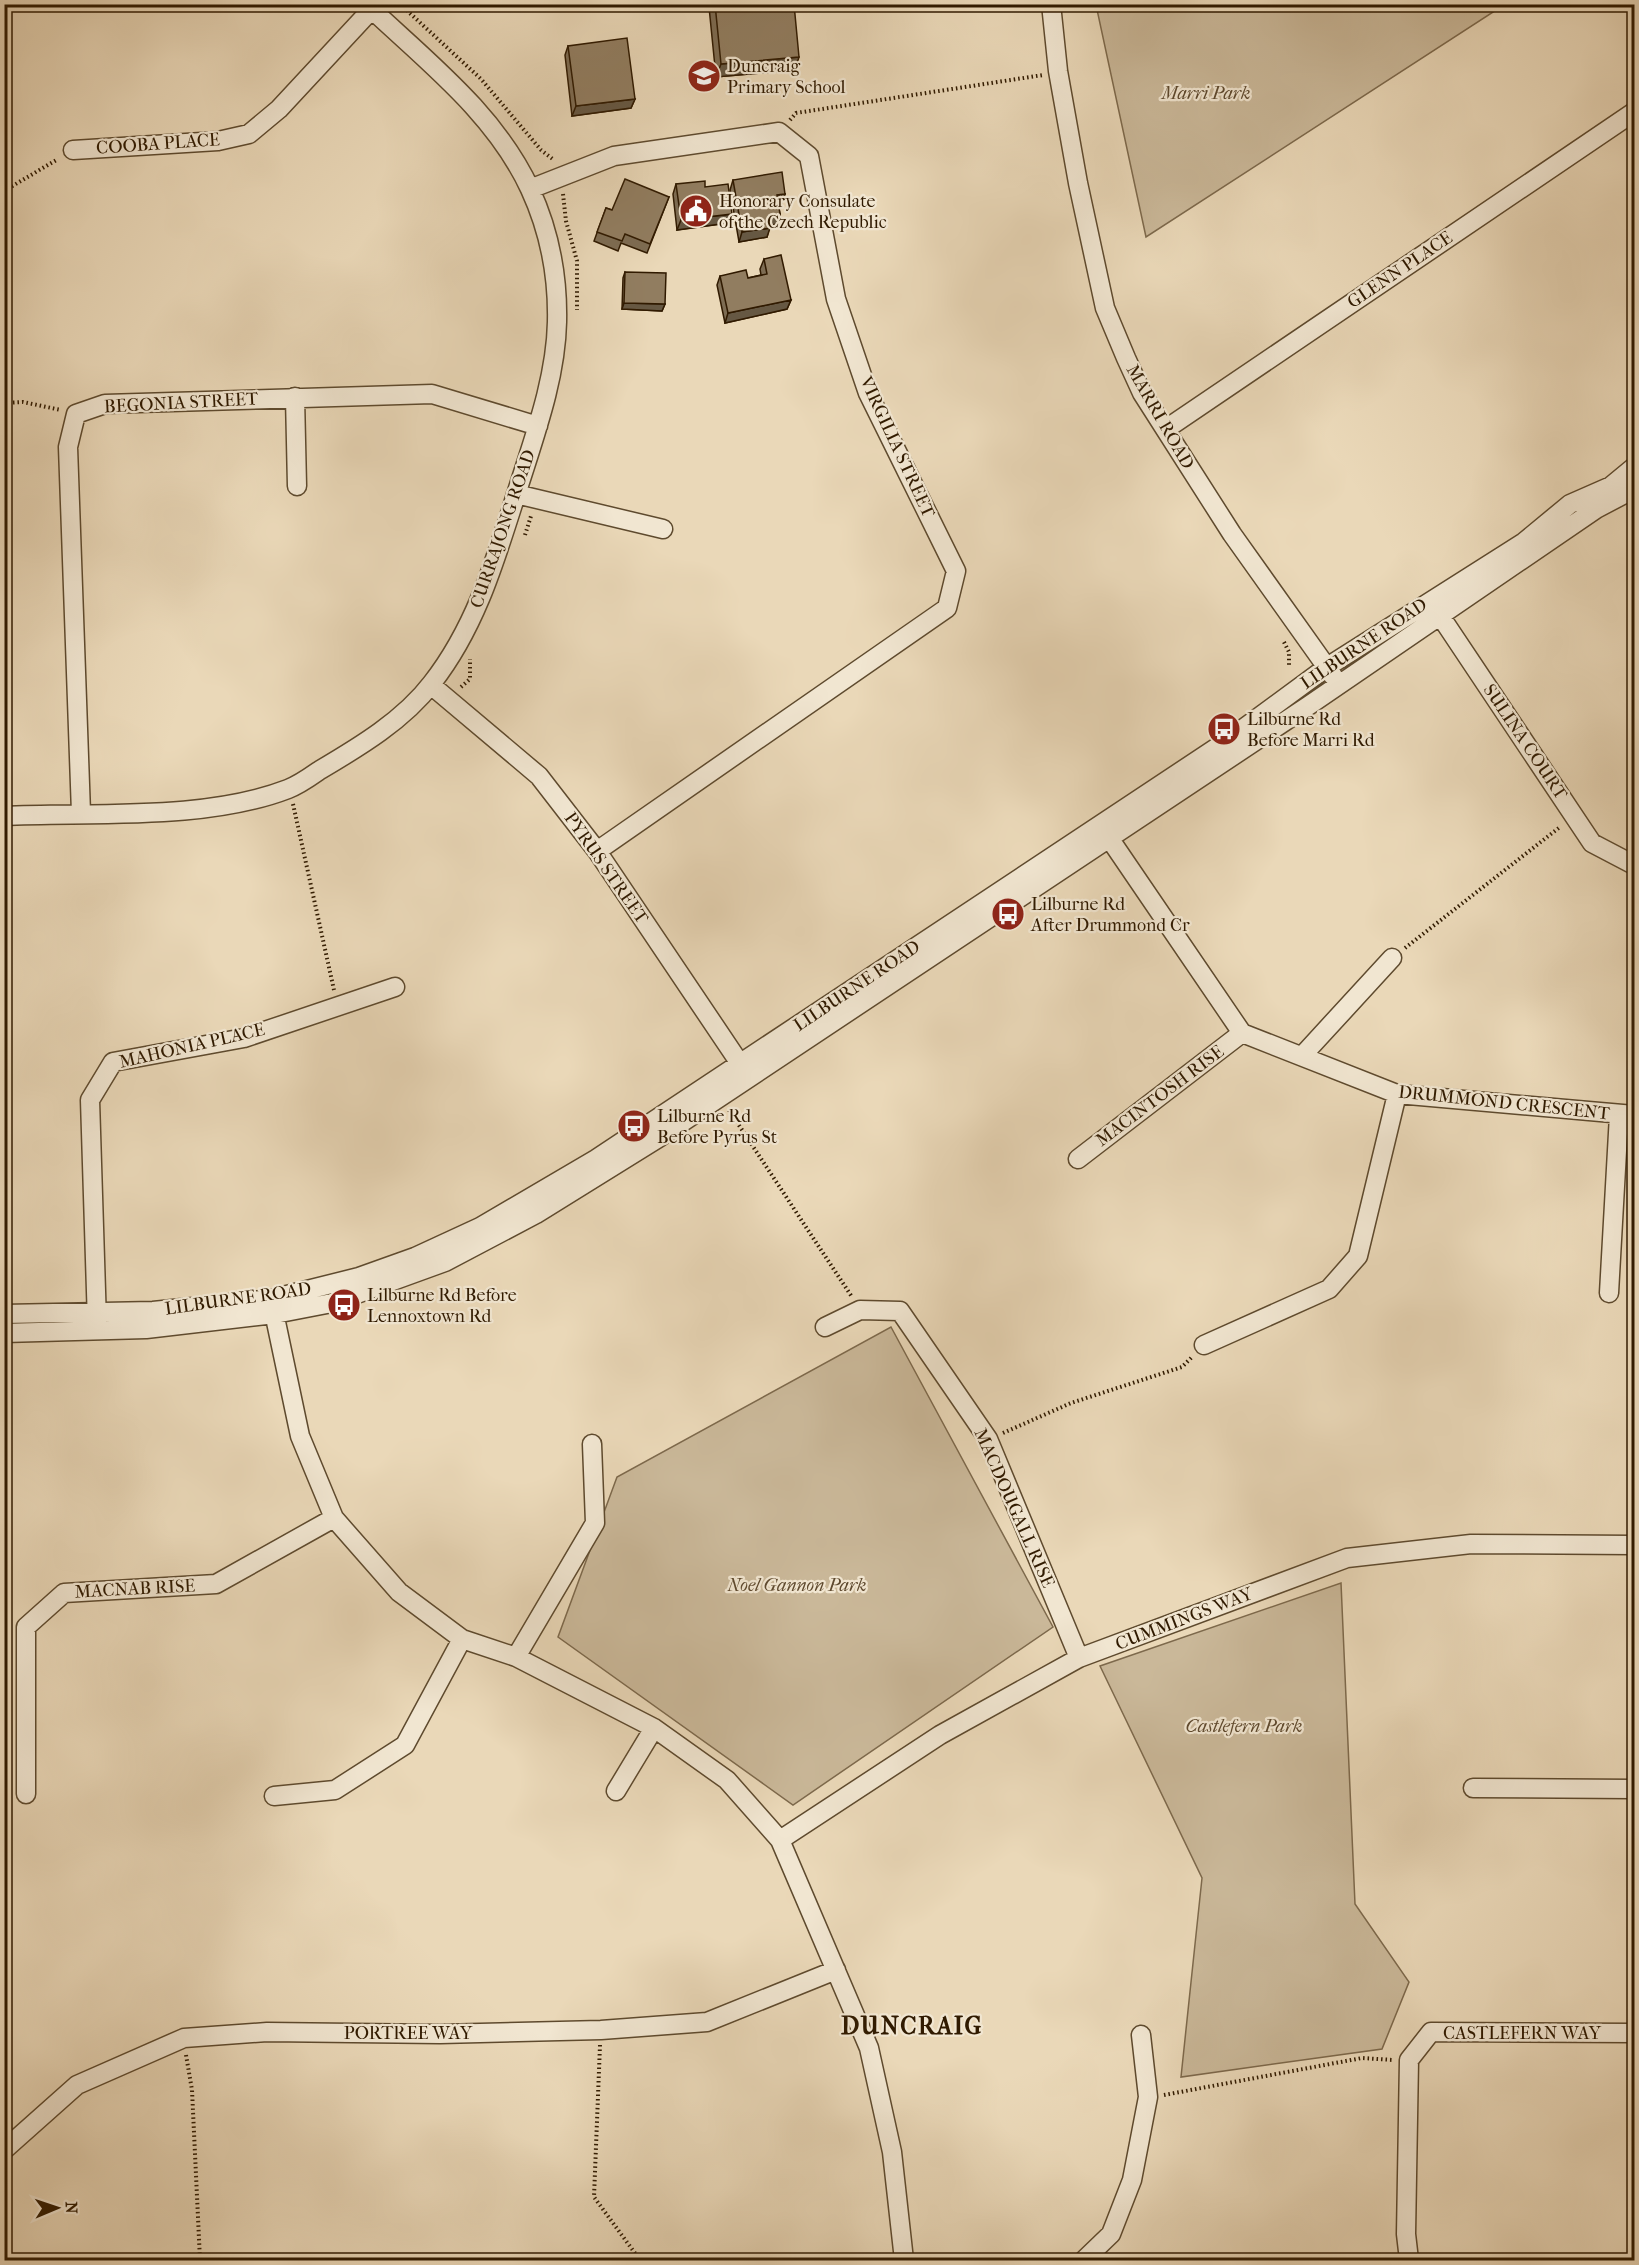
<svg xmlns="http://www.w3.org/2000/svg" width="1639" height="2265" font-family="'IM FELL French Canon',serif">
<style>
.green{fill:#cab899;stroke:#7d694c;stroke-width:1.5}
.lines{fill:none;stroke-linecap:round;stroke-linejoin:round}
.minor-casing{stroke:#5e4a2e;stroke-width:21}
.path{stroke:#301a00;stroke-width:4;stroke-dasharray:1.5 3;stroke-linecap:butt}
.minor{stroke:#f1e6d1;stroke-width:18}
.wall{fill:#7d6c53;stroke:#301a00;stroke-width:1.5}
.shaded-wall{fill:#665843;stroke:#301a00;stroke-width:1.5}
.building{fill:#917d60;stroke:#301a00;stroke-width:1.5}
.labels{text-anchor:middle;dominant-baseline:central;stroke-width:4.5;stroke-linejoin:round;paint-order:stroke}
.poi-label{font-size:18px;fill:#301a00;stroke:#f1e6d1;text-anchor:start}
.park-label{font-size:18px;font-style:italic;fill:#5e492e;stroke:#f1e6d1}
.street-label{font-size:18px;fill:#301a00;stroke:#f1e6d1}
.district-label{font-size:24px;font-weight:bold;letter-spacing:1.5px;fill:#301a00;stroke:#f1e6d1}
</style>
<rect width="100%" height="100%" fill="#ead8b8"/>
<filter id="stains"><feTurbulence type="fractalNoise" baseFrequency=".00333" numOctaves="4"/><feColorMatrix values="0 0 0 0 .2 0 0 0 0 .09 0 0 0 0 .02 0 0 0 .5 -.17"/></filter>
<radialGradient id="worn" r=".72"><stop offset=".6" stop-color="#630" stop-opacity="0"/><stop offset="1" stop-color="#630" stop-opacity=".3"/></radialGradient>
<!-- green -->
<path class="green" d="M 1096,5 L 1096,4 L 1504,5 L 1146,237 Z
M 891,1327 L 1053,1627 L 793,1805 L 558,1637 L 617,1477 Z
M 1341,1583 L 1355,1904 L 1409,1982 L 1382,2049 L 1181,2077 L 1202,1878 L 1100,1666 Z"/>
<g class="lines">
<defs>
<path id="minor" d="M 1051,4 L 1058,71 L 1078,183 L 1105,308 L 1126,358 L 1142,393 L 1232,534 L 1333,676
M 73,150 L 218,141 L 249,134 L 279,109 L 371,10
M 530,189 L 614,156 L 779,132 L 809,156 L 836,299 L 868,393 L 956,571 L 947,608 L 597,851
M 295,397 L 297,486
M 1166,429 L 1634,112
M 516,494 L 663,529
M 1433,605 L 1592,843 L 1634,865
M 431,685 L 539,776 L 597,851 L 747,1074
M 81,813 L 68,447 L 76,414 L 105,404 L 432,394 L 538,426
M 4,816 C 93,812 205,821 288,789 C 299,785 310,777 320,770 C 359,747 404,720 432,683 C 479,623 498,550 521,479 C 537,429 556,375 557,322 C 558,277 549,230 530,189 C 495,113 425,60 366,4
M 1103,829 L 1242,1033 L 1397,1094 L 1634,1115
M 1302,1056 L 1392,958
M 1078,1159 L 1242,1033
M 1609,1293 L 1619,1115
M 272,1303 L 300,1436 L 334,1518 L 399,1592 L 462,1639 L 516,1657 L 654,1728 L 727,1780 L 780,1840 L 869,2048 L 892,2152 L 904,2260
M 4,1314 L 153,1311 L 271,1299 L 359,1277 L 415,1257 L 480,1227 L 596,1159 L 1225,742 L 1327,667 L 1524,542 L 1570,504 L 1611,486 L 1634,467
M 97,1323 L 90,1100 L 113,1062 L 244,1038 L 395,987
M 825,1327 L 860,1310 L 900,1311 L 988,1439 L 1079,1658
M 4,1333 L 146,1329 L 275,1314 L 332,1303 L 445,1262 L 536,1214 L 660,1137 L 1308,706 L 1596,509 L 1634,489
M 1204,1345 L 1329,1289 L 1358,1256 L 1397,1094
M 516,1657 L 595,1523 L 592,1444
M 1473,1788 L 1634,1789
M 616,1791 L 654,1728
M 26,1794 L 26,1627 L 64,1593 L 216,1584 L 334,1518
M 274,1796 L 335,1790 L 405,1745 L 462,1639
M 780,1840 L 940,1735 L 1079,1658 L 1347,1558 L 1471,1544 L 1634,1545
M 4,2150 L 77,2085 L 184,2038 L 267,2032 L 440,2034 L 601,2030 L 707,2022 L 836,1970
M 1084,2260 L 1111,2234 L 1132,2180 L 1148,2097 L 1141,2035
M 1409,2260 L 1406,2234 L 1409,2060 L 1431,2032 L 1634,2033"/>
</defs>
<!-- minor casing -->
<use href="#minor" class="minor-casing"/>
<!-- path -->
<path class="path" d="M 400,4 L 481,79 L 541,150 L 554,160
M 790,120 L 796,113 L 1043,75
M 4,191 L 58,159
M 563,194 L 566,221 L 577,261 L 577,310
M 4,403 L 23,402 L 61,410
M 525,535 L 531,516
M 1284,642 L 1289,652 L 1289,667
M 461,687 L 470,679 L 470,659
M 293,804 L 334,990
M 1405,948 L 1560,827
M 729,1110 L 852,1297
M 1003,1433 L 1071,1403 L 1182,1367 L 1193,1356
M 600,2045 L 594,2197 L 640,2260
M 186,2055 L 192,2090 L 200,2260
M 1164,2095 L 1362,2058 L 1393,2060"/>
<!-- minor -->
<use href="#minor" class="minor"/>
</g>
<!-- wall -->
<path class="wall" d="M 711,4 L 794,4 L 795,70 L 716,77 L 709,7 Z
M 568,46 L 635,99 L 631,108 L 572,116 L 565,55 Z
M 733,180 L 785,194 L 782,203 L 778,204 L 780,214 L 777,224 L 770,225 L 767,237 L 739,242 L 730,190 Z
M 676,184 L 705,187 L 728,223 L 677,230 L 673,194 Z
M 669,197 L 647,253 L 621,243 L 618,251 L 594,241 L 606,208 L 612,210 Z
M 764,259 L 791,300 L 787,309 L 725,323 L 717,285 L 720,276 L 748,278 L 761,275 L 760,269 Z
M 625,272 L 665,304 L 662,311 L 622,309 L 623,278 Z"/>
<!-- shaded-wall -->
<path class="shaded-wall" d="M 799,57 L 795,70 L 716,77 L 721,64 Z
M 635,99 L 631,108 L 572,116 L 576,106 Z
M 785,194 L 782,203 L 773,205 L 777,195 Z
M 732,214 L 728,223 L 677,230 L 681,220 Z
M 780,214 L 777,224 L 765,226 L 768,216 Z
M 770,228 L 767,237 L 739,242 L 742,232 Z
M 791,300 L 787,309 L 725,323 L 728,313 Z
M 624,303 L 665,304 L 662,311 L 622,309 Z"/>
<!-- building -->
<path class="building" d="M 715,4 L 794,4 L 799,57 L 721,64 Z
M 627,38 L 635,99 L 576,106 L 568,46 Z
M 782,172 L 785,194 L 777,195 L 780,214 L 768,216 L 770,228 L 742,232 L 733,180 Z
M 625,179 L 669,197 L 650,244 L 625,234 L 622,241 L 597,232 L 606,208 L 612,210 Z
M 705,181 L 705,187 L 728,184 L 732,214 L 681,220 L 676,184 Z
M 781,255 L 791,300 L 728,313 L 720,276 L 746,270 L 748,278 L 767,274 L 764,259 Z
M 625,272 L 666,273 L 665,304 L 624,303 Z"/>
<!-- icons -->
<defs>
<symbol id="school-disc" viewBox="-11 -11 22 22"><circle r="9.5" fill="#8f2418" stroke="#f1e6d1"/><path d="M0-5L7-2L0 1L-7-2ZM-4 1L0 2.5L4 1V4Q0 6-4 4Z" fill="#fff"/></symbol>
<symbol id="civic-disc" viewBox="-11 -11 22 22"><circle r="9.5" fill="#8f2418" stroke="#f1e6d1"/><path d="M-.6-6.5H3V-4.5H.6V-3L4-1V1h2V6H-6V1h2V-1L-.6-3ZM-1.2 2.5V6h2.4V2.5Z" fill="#fff"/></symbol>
<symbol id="bus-disc" viewBox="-11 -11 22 22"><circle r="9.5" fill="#8f2418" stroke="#f1e6d1"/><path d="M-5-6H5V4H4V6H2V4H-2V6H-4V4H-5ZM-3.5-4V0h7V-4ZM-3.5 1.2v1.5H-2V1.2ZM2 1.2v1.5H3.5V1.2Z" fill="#fff"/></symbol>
</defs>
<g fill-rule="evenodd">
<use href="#school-disc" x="685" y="57" width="38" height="38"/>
<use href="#civic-disc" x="677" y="192" width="38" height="38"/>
<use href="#bus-disc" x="1205" y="710" width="38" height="38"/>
<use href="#bus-disc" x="989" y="895" width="38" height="38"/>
<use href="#bus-disc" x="615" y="1107" width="38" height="38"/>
<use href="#bus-disc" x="325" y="1286" width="38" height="38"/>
</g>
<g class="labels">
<!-- poi labels -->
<g class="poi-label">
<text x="727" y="66">Duncraig<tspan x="727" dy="21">Primary School</tspan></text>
<text x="719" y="201">Honorary Consulate<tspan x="719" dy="21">of the Czech Republic</tspan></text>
<text x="1247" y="719">Lilburne Rd<tspan x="1247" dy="21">Before Marri Rd</tspan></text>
<text x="1031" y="904">Lilburne Rd<tspan x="1031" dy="21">After Drummond Cr</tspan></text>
<text x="657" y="1116">Lilburne Rd<tspan x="657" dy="21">Before Pyrus St</tspan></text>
<text x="367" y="1295">Lilburne Rd Before<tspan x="367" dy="21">Lennoxtown Rd</tspan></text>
</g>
<!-- park labels -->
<g class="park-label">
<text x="1206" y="93">Marri Park</text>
<text x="797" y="1585">Noel Gannon Park</text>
<text x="1244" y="1726">Castlefern Park</text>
</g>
<!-- street labels -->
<g class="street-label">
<text transform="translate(158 144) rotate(-4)">COOBA PLACE</text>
<text transform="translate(1400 270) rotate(-34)">GLENN PLACE</text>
<text transform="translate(181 403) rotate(-3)">BEGONIA STREET</text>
<text transform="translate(1160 417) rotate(60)">MARRI ROAD</text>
<text transform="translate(897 447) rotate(65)">VIRGILIA STREET</text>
<text transform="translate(503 529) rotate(-71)">CURRAJONG ROAD</text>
<text transform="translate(1364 644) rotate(-34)">LILBURNE ROAD</text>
<text transform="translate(1525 742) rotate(56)">SULINA COURT</text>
<text transform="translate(606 868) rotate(55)">PYRUS STREET</text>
<text transform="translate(857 986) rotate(-34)">LILBURNE ROAD</text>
<text transform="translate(192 1046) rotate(-13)">MAHONIA PLACE</text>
<text transform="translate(1160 1096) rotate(-37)">MACINTOSH RISE</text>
<text transform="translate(1504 1103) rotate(6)">DRUMMOND CRESCENT</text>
<text transform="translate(238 1299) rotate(-8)">LILBURNE ROAD</text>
<text transform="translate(1014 1508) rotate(66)">MACDOUGALL RISE</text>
<text transform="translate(135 1589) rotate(-3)">MACNAB RISE</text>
<text transform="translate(1184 1619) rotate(-21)">CUMMINGS WAY</text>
<text x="408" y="2033">PORTREE WAY</text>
<text x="1522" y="2033">CASTLEFERN WAY</text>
</g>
<!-- district labels -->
<g class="district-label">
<text x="912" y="2026">DUNCRAIG</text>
</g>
</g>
<!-- margin -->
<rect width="1639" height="2265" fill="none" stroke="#ead8b8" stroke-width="24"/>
<rect x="6" y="6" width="1627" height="2253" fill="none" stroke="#301a00" stroke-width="3"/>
<rect x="12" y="12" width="1615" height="2241" fill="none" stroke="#301a00" stroke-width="1.5"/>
<!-- north arrow -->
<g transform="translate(57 2208) rotate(88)" stroke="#f1e6d1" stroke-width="4.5" paint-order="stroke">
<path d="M0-4.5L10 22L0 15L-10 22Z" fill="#301a00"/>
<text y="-9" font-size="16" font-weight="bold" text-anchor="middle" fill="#301a00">N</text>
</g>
<rect width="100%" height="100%" filter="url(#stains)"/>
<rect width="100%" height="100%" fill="url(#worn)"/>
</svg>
